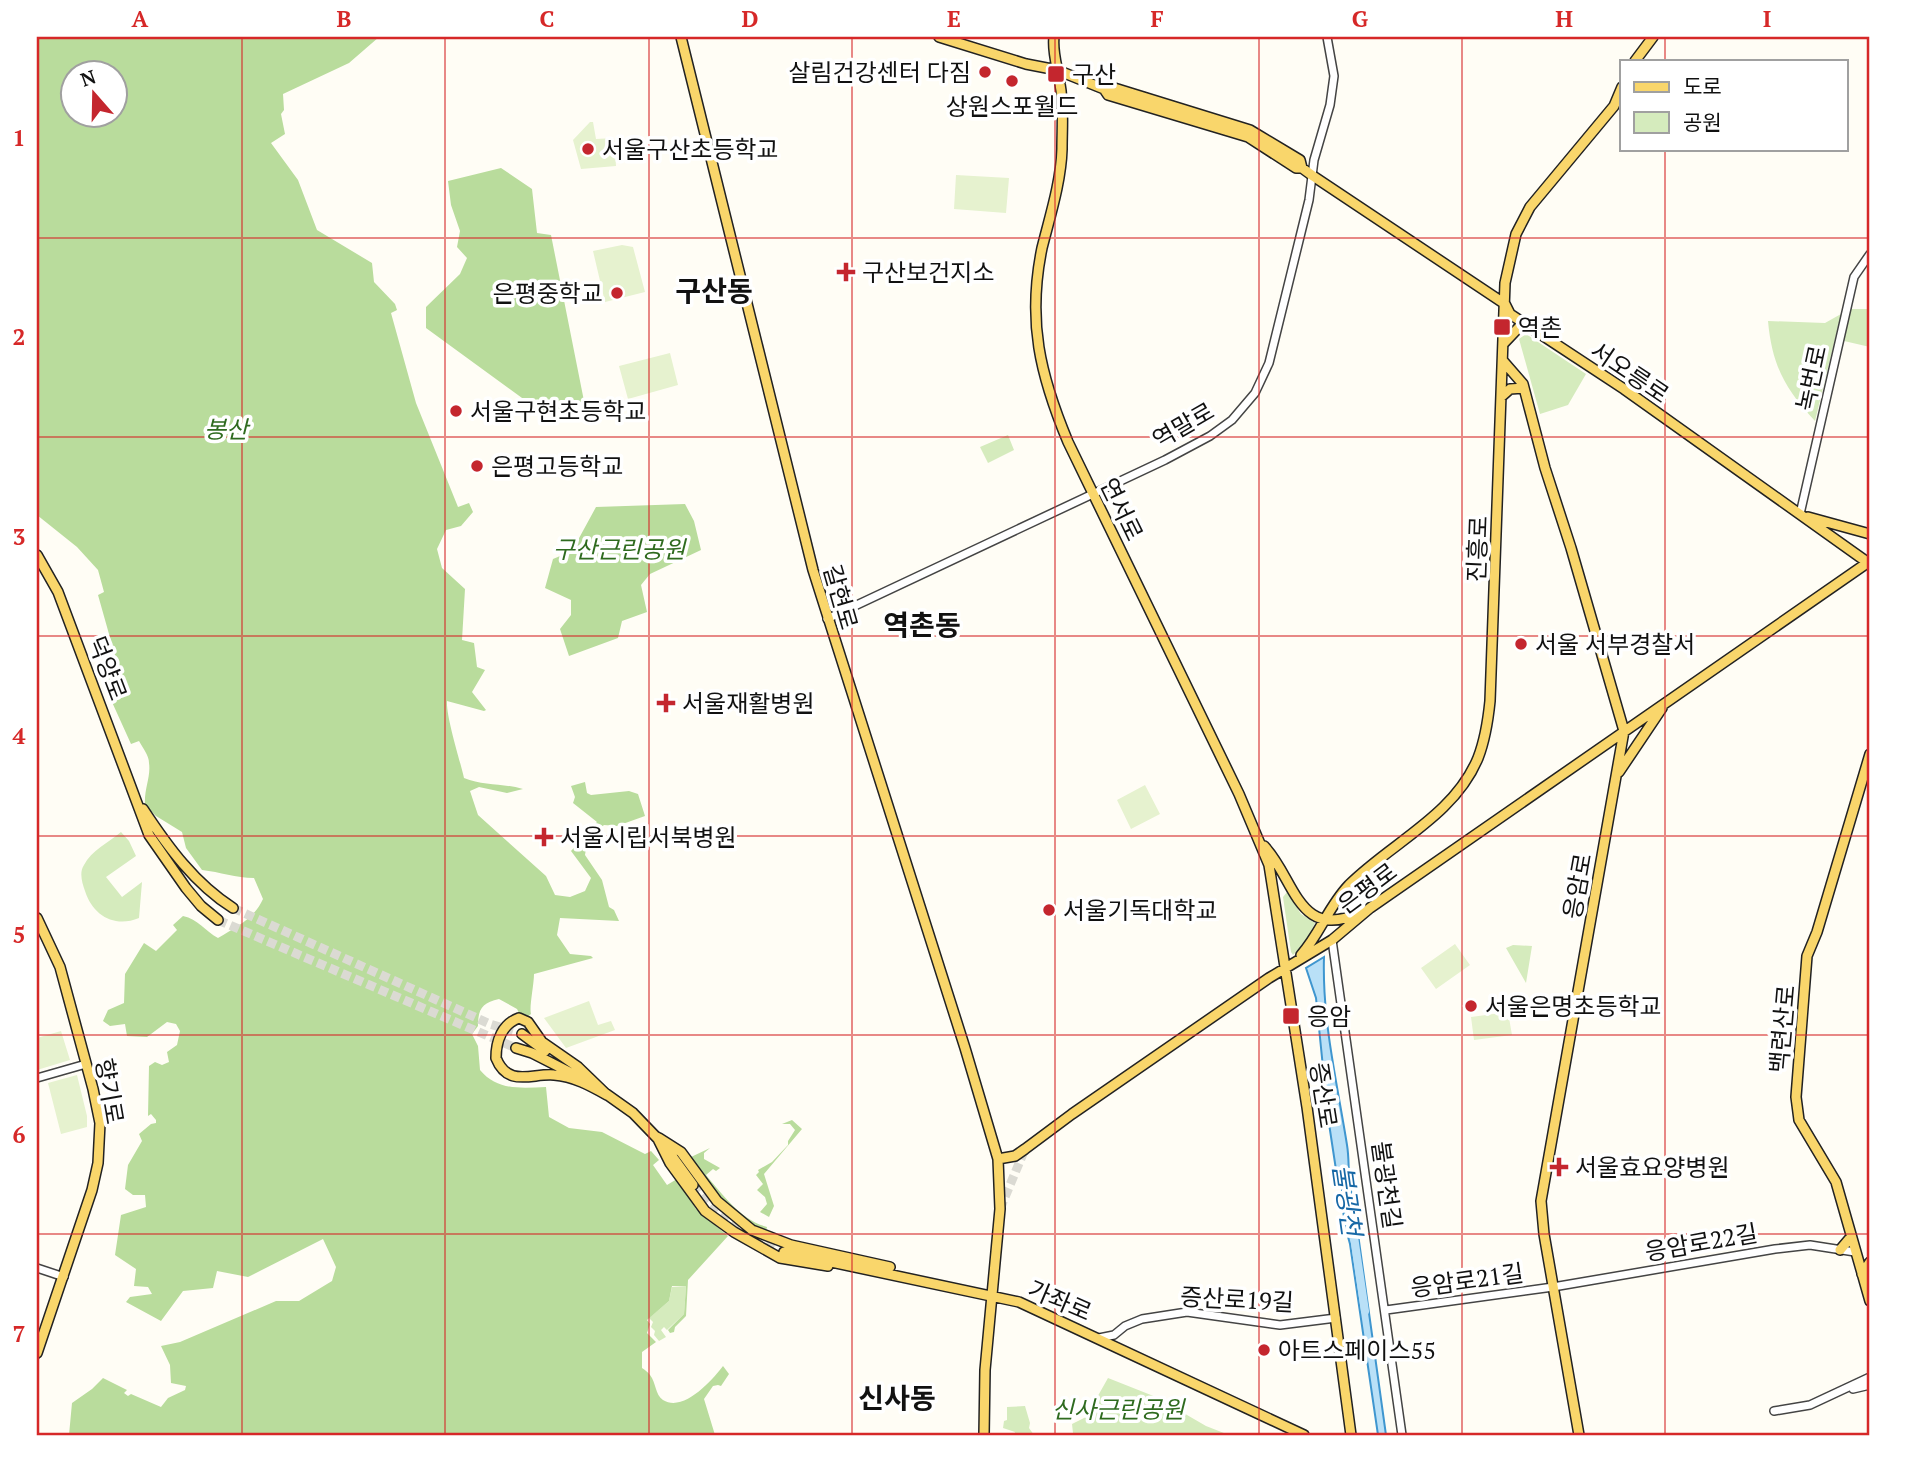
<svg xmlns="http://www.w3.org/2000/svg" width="1907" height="1472" font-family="'PT Serif','Noto Sans KR',serif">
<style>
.green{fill:#d5ebbd}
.forest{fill:#b9dc9c;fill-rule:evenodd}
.pitch{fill:#e6f2cf}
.water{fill:#b9e0f7;stroke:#3f96cf;stroke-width:2}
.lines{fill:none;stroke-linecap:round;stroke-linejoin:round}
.river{stroke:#b9e0f7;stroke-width:8}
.major-tunnel{stroke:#dbdad3;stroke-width:9;stroke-dasharray:9 4.5;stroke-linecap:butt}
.minor-casing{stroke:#444;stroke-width:10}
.major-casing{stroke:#222;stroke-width:12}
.minor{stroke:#fff;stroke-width:7}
.major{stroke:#f9d66b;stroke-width:9}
.grid{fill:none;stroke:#d62828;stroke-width:2;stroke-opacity:0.55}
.poi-dot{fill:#c4262e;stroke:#fff;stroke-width:2.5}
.labels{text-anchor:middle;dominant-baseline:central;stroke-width:7;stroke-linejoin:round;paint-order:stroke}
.poi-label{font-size:24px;fill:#111;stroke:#fff;text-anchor:start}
.street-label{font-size:24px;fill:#111;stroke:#fff}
.park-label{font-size:24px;font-style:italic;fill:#2f6b1f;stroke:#fff}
.water-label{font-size:26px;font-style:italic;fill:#1768a6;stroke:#fff}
.quarter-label{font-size:28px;font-weight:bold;fill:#111;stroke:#fff}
.neatline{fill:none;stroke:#d62828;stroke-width:2.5}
.grid-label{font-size:23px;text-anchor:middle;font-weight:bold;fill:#d62828}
</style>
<rect width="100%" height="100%" fill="#fffdf5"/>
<!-- green -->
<path class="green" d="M 1850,309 L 1870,309 L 1870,347 L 1844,341 Z
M 1841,314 L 1815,421 C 1785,389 1772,365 1768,321 L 1825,323 Z
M 1526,334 L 1586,374 L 1568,405 L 1540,414 L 1519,339 Z
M 1008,435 L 1014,450 L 988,463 L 980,447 Z
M 121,832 L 129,841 L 136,856 L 106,877 L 122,897 L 142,882 L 139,918 C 115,928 93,916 85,891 C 82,883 79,872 84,865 C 91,851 109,842 121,832 Z
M 1287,892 L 1301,914 L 1315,923 L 1306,942 L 1293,955 L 1291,952 L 1283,897 Z
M 1513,945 L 1532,946 L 1526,983 L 1506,948 Z
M 686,1286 L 684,1314 L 667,1330 L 664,1327 L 661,1330 L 666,1337 L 659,1341 L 654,1335 L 655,1331 L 651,1327 L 653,1322 L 649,1318 L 669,1301 L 672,1287 Z
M 1108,1378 L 1156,1397 L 1206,1426 L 1229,1435 L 1064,1435 L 1073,1433 L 1072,1424 L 1086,1417 Z
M 1025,1406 L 1030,1423 L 1029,1428 L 1034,1435 L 1014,1435 L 1015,1432 L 1003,1428 L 1004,1421 L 1007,1420 L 1007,1407 Z"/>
<!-- forest -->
<path class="forest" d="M 37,37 L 379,37 L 349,63 L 283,94 L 284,110 L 281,114 L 285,134 L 271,143 L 298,180 L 317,230 L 372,263 L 374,282 L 395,304 L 397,310 L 391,313 L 416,403 L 458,507 L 469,503 L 473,512 L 461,526 L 446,530 L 437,549 L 442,568 L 465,589 L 462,640 L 474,643 L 477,667 L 485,670 L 472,692 L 486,710 L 484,711 L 447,701 C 446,717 460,760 464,778 C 483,786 503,783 523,789 L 507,793 L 479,787 L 470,791 L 478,815 L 546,876 L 555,895 L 570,897 L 585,891 L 591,878 L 571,851 L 597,822 L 573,803 L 575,797 L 571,786 L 585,782 L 587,793 L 591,795 L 629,791 L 638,794 L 645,816 L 617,826 L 604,825 C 595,832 586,843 585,855 L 602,880 L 609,907 L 614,910 L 619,921 L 560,918 L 557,935 L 570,954 L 591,956 L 593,958 L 534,974 C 534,985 529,1007 531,1014 L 526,1018 L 521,1017 L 517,1009 L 499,999 C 482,1003 478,1009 478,1026 L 472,1034 L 478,1046 L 480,1070 C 497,1091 522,1088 546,1087 L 549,1117 L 569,1128 L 602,1132 L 645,1154 L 651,1151 L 659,1160 L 653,1165 L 667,1185 L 677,1179 L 696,1209 L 728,1236 L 688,1280 L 686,1316 L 675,1327 L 674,1332 L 670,1333 L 668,1330 L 684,1314 L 686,1286 L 672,1286 L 669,1301 L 647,1320 L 650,1324 L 647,1333 L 656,1342 L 642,1352 L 642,1368 C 645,1370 648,1372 650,1375 C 656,1382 655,1395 663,1400 C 684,1413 713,1379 723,1366 L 729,1374 L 721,1386 L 718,1385 L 713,1386 L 704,1399 L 715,1435 L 96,1435 L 92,1433 L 91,1435 L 69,1435 L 72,1403 L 92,1389 L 103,1378 L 127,1390 L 124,1393 L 128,1396 L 131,1394 L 161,1407 L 168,1398 L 185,1390 L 186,1386 L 171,1383 L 170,1365 L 161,1346 L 180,1342 L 276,1301 L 299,1301 L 332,1281 L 336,1267 L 323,1239 L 248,1277 L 217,1271 L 213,1288 L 183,1291 L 161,1321 L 126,1302 L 130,1297 L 152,1294 L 148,1287 L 134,1286 L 136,1269 L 115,1255 L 121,1215 L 146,1207 L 145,1195 L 133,1195 L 125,1189 L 128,1165 L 142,1141 L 139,1134 L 151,1124 L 156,1123 L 156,1120 L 151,1114 L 148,1116 L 149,1066 L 155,1062 L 162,1065 L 169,1062 L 167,1052 L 177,1045 L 180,1031 L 176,1024 L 167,1022 L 147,1037 L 127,1036 L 125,1024 L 110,1026 L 103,1021 L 108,1010 L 124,1003 L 125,974 L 144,943 L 156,951 L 177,930 L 173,925 L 183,916 C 198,919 205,931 218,938 C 236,927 254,919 263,899 L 254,878 C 236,878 220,872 202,870 L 186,848 L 182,832 L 156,816 L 145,805 C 144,788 151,777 149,763 C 149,756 143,748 139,741 L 131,744 L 107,691 L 121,694 L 120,689 L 105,678 L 104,666 L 118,666 L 98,595 L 104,592 L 98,570 L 77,547 L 37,515 ZM 74,74 L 116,74 L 116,116 L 74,116 Z
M 501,168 L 532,189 L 537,233 L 551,235 L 584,401 L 544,414 L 426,328 L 426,307 L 460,274 L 467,258 L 457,247 L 460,231 L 451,205 L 448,181 Z
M 685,504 L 694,521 L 701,550 L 650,574 L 641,585 L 647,612 L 622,621 L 618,638 L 569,656 L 560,629 L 571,615 L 571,600 L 545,588 L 553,559 L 572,551 L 596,507 Z
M 792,1120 L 802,1129 L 764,1174 L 774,1206 L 769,1217 L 760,1212 L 767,1204 L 765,1197 L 757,1190 L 763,1184 L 756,1175 L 759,1172 L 758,1170 L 772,1162 L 788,1145 L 788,1141 L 795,1130 L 790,1124 L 782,1124 Z
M 710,1148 L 704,1153 L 704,1159 L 720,1168 L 716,1171 L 713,1169 L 706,1175 C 723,1195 741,1220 767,1227 L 766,1231 C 732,1218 713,1189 692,1161 L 691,1157 Z"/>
<!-- pitch -->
<path class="pitch" d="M 590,122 L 593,122 L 596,139 L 614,138 L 616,166 L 581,169 L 573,140 Z
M 956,175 L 1009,178 L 1006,213 L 954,209 Z
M 622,245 L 633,247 L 645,292 L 605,302 L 593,251 Z
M 670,353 L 678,385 L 628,399 L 619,366 Z
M 1145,785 L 1160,814 L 1131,829 L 1117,800 Z
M 1455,944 L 1470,965 L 1436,989 L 1421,968 Z
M 589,1001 L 598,1025 L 611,1021 L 615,1030 L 566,1048 L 544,1018 Z
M 1508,1012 L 1512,1035 L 1474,1040 L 1471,1017 Z
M 61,1031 L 70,1060 L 37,1070 L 37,1038 Z
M 77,1075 L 87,1116 L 87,1127 L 61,1134 L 48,1083 Z"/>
<!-- water -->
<path class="water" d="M 1324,957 C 1322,1021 1337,1082 1347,1145 C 1350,1162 1347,1183 1353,1198 L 1386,1435 L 1378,1435 L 1350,1244 L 1344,1222 L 1342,1189 L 1338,1183 L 1328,1117 L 1316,998 L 1306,968 Z"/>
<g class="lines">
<!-- river -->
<path class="river" d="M 1352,1223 L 1365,1311"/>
<!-- major-tunnel -->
<path class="major-tunnel" d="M 233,908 L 490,1024 L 522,1034
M 218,920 L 516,1048
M 693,1185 C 719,1219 746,1234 784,1252
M 1000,1209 L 1025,1149"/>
<defs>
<path id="minor" d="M 1800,514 L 1854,277 L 1870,254
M 827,619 L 1165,460 L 1210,436 L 1232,420 L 1255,393 L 1269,363 L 1309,200 L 1314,160 L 1330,105 L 1334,76 L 1327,37
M 1332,940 L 1402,1435
M 37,1078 L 86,1064
M 37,1268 L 64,1277
M 1386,1310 L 1553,1287 L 1775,1249 L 1810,1245 L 1855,1252
M 1099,1338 L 1114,1335 L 1125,1326 L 1142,1319 L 1187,1312 L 1280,1325 L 1336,1318
M 1853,1389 L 1870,1385
M 1774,1411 L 1810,1405 L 1870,1377"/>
<path id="major" d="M 681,37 L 813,570 L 965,1048 L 998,1159 L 1000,1209 L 985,1370 L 984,1435
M 939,37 L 1026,64 L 1057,70 L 1104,89 L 1108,95 L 1248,137 L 1296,168 L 1302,168
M 1054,37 C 1052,53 1058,68 1060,84 C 1064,105 1062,127 1062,149 C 1061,182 1050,216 1042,248 C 1027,321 1040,375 1068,442 L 1239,794 L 1269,865 L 1307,1107 L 1351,1435
M 1635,61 L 1653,37
M 1104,89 L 1111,87 L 1250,130 L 1300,160 L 1302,168 L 1313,176 L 1505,304 L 1510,314 L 1624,389 L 1867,562
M 1504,343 L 1523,323
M 1503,361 L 1523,384 L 1545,468 L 1571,548 L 1624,731 L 1541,1201 L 1544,1234 L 1579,1435
M 1501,397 L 1510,389 L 1524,388
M 1808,517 L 1870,534
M 37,555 L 58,592 L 149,835 L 186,888 L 201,906 L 218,920
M 1870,754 L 1817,932 L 1807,956 L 1796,1097 L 1799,1120 L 1836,1182 L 1870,1301
M 1619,772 L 1662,708
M 143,809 C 168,847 195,884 233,908
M 1264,846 C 1295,878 1298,943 1361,912
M 37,918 L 60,967 L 93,1089 L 100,1123 L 98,1163 L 92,1190 L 37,1353
M 1301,955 C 1320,934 1328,907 1349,885 C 1391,843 1454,816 1478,758 C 1485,740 1488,721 1490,701 L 1505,283 L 1516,234 L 1530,207 L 1614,106 L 1622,87
M 519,1018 L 528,1022 L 542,1042 L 578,1067 L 607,1095 C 591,1086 573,1076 554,1075 C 532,1073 508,1088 496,1058 C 496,1041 502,1024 519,1018 Z
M 522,1034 L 545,1051
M 516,1048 L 532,1053 L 579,1077
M 602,1091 L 633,1113 L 660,1141
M 657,1137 L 670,1163 L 705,1211 L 734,1232 L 780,1258 L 828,1266
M 659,1138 L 681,1152 L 717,1201 L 752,1230 L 791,1245 L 890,1267
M 669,1152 L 693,1185
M 998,1159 L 1015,1156 L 1025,1149 L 1072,1114 L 1269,978 L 1332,940 L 1370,908 L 1870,561
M 1840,1250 L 1851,1237
M 784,1252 L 1019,1302 L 1304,1435
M 1862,1274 L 1870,1262"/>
</defs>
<!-- minor casing -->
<use href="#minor" class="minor-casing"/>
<!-- major casing -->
<use href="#major" class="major-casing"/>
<!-- minor -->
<use href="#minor" class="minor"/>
<!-- major -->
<use href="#major" class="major"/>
</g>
<!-- grid -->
<path class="grid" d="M 242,37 L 242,1435M 445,37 L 445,1435M 649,37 L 649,1435M 852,37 L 852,1435M 1055,37 L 1055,1435M 1259,37 L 1259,1435M 1462,37 L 1462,1435M 1665,37 L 1665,61M 1665,149 L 1665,1435M 37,238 L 1870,238M 37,437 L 1870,437M 37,636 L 1870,636M 37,836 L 1870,836M 37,1035 L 1870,1035M 37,1234 L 1870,1234"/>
<!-- markers -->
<g class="poi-dot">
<circle cx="985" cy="72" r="7"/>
<rect x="1047" y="65" width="18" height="18" rx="3.5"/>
<circle cx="1012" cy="81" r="7"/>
<circle cx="588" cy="149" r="7"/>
<path d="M842.5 261.5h7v7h7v7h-7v7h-7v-7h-7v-7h7z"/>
<circle cx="617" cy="293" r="7"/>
<rect x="1493" y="318" width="18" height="18" rx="3.5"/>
<circle cx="456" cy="411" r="7"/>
<circle cx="477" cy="466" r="7"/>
<circle cx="1521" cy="644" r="7"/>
<path d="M662.5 692.5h7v7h7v7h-7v7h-7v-7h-7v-7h7z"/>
<path d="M540.5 826.5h7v7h7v7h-7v7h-7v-7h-7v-7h7z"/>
<circle cx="1049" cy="910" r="7"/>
<circle cx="1471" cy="1006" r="7"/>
<rect x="1282" y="1007" width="18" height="18" rx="3.5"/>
<path d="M1555.5 1156.5h7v7h7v7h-7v7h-7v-7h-7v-7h7z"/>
<circle cx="1264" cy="1350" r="7"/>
</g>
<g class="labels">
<!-- poi labels -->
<g class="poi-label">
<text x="971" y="72" text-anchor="end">살림건강센터 다짐</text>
<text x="1072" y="74">구산</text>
<text x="1012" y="106" text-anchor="middle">상원스포월드</text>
<text x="602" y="149">서울구산초등학교</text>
<text x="862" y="272">구산보건지소</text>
<text x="603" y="293" text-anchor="end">은평중학교</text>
<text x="1518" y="327">역촌</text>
<text x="470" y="411">서울구현초등학교</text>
<text x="491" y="466">은평고등학교</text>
<text x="1535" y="644">서울 서부경찰서</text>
<text x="682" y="703">서울재활병원</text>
<text x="560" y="837">서울시립서북병원</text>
<text x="1063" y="910">서울기독대학교</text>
<text x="1485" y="1006">서울은명초등학교</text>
<text x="1307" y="1016">응암</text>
<text x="1575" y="1167">서울효요양병원</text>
<text x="1278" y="1350">아트스페이스55</text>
</g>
<!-- street labels -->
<g class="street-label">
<text transform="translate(1630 372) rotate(34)">서오릉로</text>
<text transform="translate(1811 378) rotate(-78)">녹번로</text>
<text transform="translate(1183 425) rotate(-30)">역말로</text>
<text transform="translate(1122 509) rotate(64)">연서로</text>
<text transform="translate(1477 549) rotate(-88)">진흥로</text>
<text transform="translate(841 597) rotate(74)">갈현로</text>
<text transform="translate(108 668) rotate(69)">덕양로</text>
<text transform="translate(1577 886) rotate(-80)">응암로</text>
<text transform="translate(1367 888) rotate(-37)">은평로</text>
<text transform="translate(1782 1029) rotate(-85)">백련산로</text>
<text transform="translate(110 1091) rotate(80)">향기로</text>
<text transform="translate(1324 1095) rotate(81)">증산로</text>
<text transform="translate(1387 1185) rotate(82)">불광천길</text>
<text transform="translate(1701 1242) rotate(-10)">응암로22길</text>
<text transform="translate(1467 1280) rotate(-8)">응암로21길</text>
<text transform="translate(1237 1299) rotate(3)">증산로19길</text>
<text transform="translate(1060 1300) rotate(23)">가좌로</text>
</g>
<!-- park labels -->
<g class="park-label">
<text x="226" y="429">봉산</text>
<text x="619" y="549">구산근린공원</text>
<text x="1118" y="1409">신사근린공원</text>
</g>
<!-- water labels -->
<g class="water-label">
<text transform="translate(1348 1200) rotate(82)">불광천</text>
</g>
<!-- quarter labels -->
<g class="quarter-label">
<text x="714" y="290">구산동</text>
<text x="922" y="624">역촌동</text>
<text x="897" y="1397">신사동</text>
</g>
</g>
<!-- border -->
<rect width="1907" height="1472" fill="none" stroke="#ffffff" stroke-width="77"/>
<!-- legend -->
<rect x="1620" y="60" width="228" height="91" fill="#ffffff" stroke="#a0a0a0" stroke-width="2"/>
<rect x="1634" y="82" width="35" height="10" fill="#f9d66b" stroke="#a0a0a0" stroke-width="2"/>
<text x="1683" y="94" font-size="21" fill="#111111">도로</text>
<rect x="1634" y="112" width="35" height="21" fill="#d5ebbd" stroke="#a0a0a0" stroke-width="2"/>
<text x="1683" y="130" font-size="21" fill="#111111">공원</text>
<!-- north arrow -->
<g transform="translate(94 94) rotate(340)"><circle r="33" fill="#ffffff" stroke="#a0a0a0" stroke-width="2"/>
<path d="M0-5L12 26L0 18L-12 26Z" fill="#c4262e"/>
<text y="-10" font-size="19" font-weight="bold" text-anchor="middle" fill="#111111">N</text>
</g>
<rect x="38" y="38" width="1830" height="1396" class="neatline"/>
<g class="grid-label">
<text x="140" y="27">A</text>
<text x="344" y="27">B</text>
<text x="547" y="27">C</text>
<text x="750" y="27">D</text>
<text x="954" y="27">E</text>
<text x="1157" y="27">F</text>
<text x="1360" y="27">G</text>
<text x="1564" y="27">H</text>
<text x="1767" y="27">I</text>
<text x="19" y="146">1</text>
<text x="19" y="345">2</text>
<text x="19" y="545">3</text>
<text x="19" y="744">4</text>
<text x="19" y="943">5</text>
<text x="19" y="1143">6</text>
<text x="19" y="1342">7</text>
</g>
</svg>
